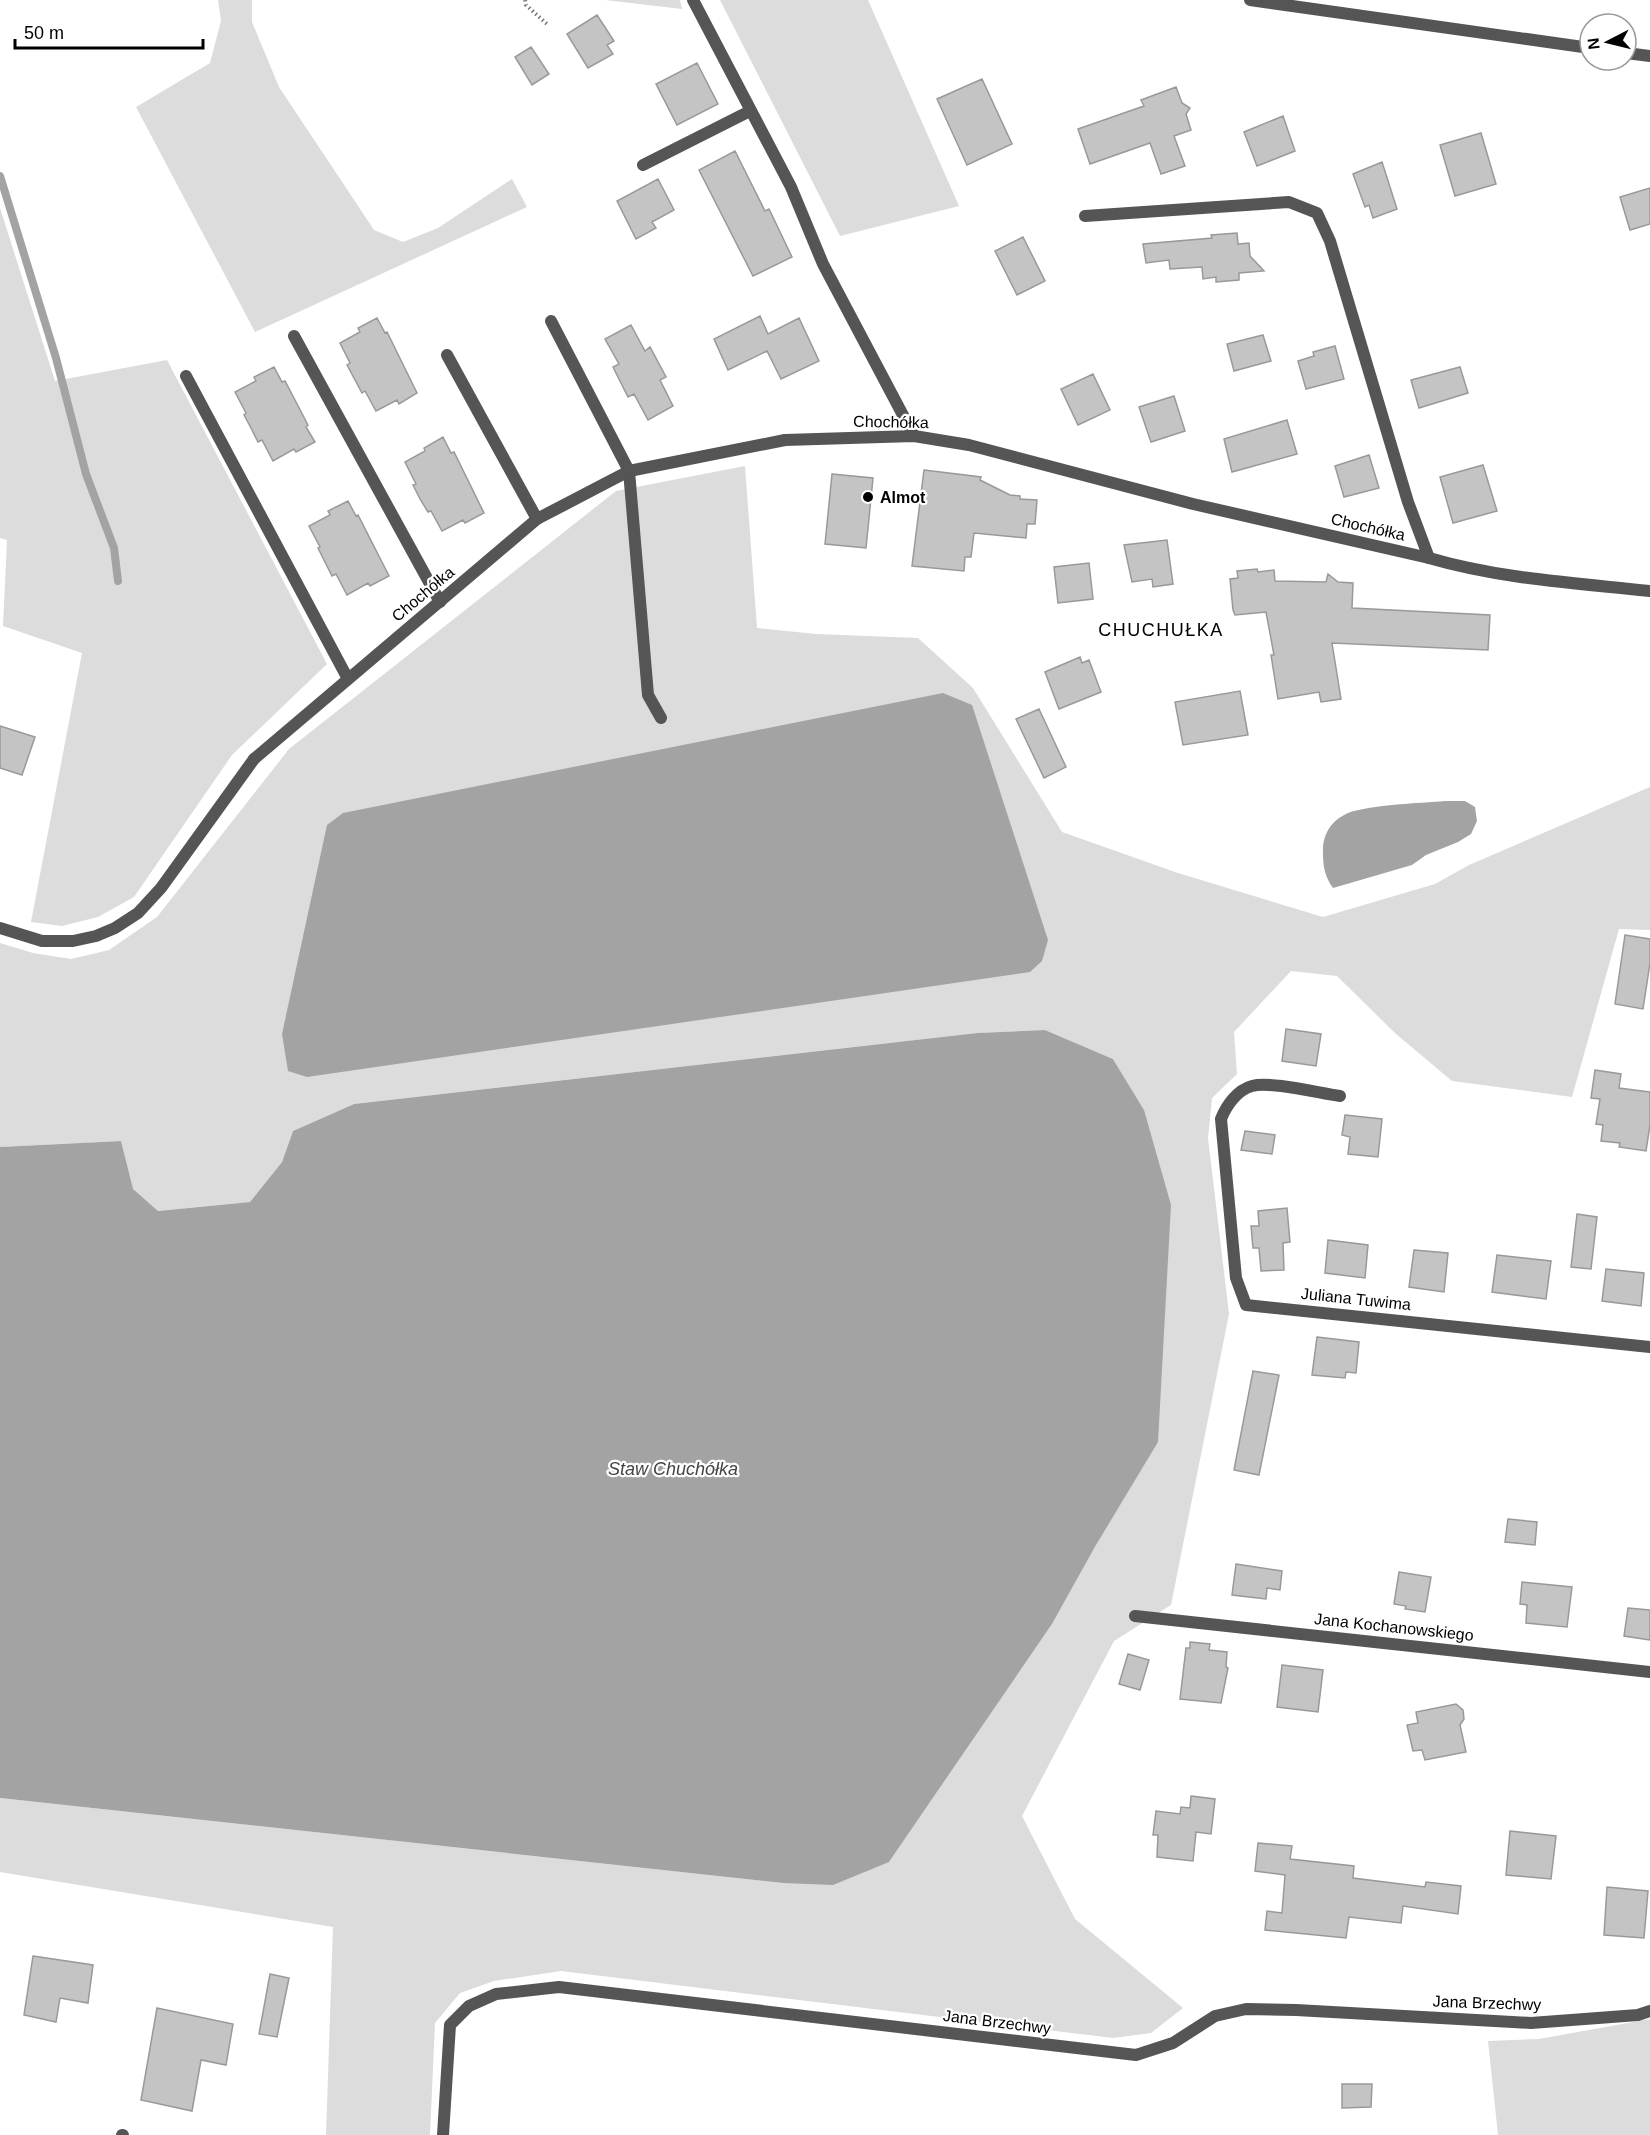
<svg xmlns="http://www.w3.org/2000/svg" width="1650" height="2135" font-family="Helvetica,sans-serif">
<style>
.green{fill:#dcdcdc}
.water{fill:#a3a3a3}
.lines{fill:none;stroke-linecap:round;stroke-linejoin:round}
.stream{stroke:#a3a3a3;stroke-width:8}
.building{fill:#c4c4c4;stroke:#999;stroke-width:1.5}
.path{stroke:#777;stroke-width:4;stroke-dasharray:1.5 3;stroke-linecap:butt}
.service{stroke:#555;stroke-width:12}
.minor{stroke:#555;stroke-width:12}
.poi-dot{fill:#000;stroke:#fff;stroke-width:2}
.labels{text-anchor:middle;dominant-baseline:central;stroke-width:4.5;stroke-linejoin:round;paint-order:stroke}
.street-label{font-size:16px;fill:#000;stroke:#fff}
.poi-label{font-size:16px;font-weight:bold;fill:#000;stroke:#fff;text-anchor:start}
.neighbourhood-label{font-size:18px;letter-spacing:1.5px;fill:#000;stroke:#fff}
.water-label{font-size:18px;font-style:italic;fill:#444;stroke:#fff}
</style>
<rect width="100%" height="100%" fill="#fff"/>
<!-- green -->
<path class="green" d="M 218,0 L 252,0 L 252,22 L 279,87 L 374,230 L 403,242 L 438,228 L 512,179 L 527,207 L 255,332 L 136,107 L 210,63 L 221,21 Z
M 605,0 L 680,0 L 682,9 Z
M 720,0 L 868,0 L 959,206 L 840,236 Z
M 0,208 L 55,381 L 167,360 L 327,664 L 232,755 L 134,897 L 98,917 L 62,926 L 31,922 L 82,653 L 3,626 L 7,540 L 0,538 Z
M 745,466 L 757,628 L 816,634 L 918,638 L 973,688 L 1062,832 L 1178,873 L 1323,917 L 1435,884 L 1469,865 L 1650,787 L 1650,930 L 1619,929 L 1572,1097 L 1452,1081 L 1396,1034 L 1337,976 L 1291,971 L 1234,1032 L 1237,1074 L 1212,1098 L 1208,1138 L 1229,1314 L 1171,1605 L 1114,1641 L 1022,1816 L 1075,1919 L 1183,2008 L 1151,2033 L 1113,2038 L 561,1971 L 494,1981 L 460,1993 L 435,2023 L 430,2135 L 326,2135 L 333,1927 L 0,1872 L 0,1798 L 783,1883 L 889,1862 L 1052,1624 L 1096,1545 L 1144,1110 L 1113,1059 L 1045,1030 L 977,1033 L 354,1104 L 293,1131 L 282,1162 L 250,1202 L 158,1211 L 132,1189 L 121,1141 L 0,1147 L 0,943 L 33,953 L 71,959 L 109,950 L 157,917 L 289,749 L 616,491 Z
M 1650,2019 L 1650,2135 L 1498,2135 L 1488,2041 L 1539,2039 Z"/>
<!-- water -->
<path class="water" d="M 943,693 L 972,705 L 1048,940 L 1042,961 L 1030,972 L 307,1077 L 288,1071 L 282,1034 L 327,825 L 343,813 Z
M 1445,801 L 1465,801 L 1475,807 L 1477,821 L 1471,834 L 1458,842 L 1426,855 L 1412,865 L 1333,888 C 1325,877 1323,867 1323,853 C 1322,837 1329,823 1344,815 C 1360,805 1423,803 1445,801 Z
M 1045,1030 L 1113,1059 L 1144,1110 L 1171,1205 L 1158,1442 L 1096,1545 L 1052,1624 L 889,1862 L 833,1885 L 783,1883 L 0,1798 L 0,1147 L 121,1141 L 133,1189 L 158,1211 L 250,1202 L 282,1162 L 293,1131 L 354,1104 L 977,1033 Z"/>
<g class="lines">
<!-- stream -->
<path class="stream" d="M 0,176 L 56,358 L 86,474 L 114,548 L 118,581"/>
</g>
<!-- building -->
<path class="building" d="M 597,15 L 614,41 L 607,45 L 613,54 L 588,68 L 567,34 Z
M 531,47 L 549,74 L 532,85 L 515,57 Z
M 697,63 L 718,104 L 677,125 L 656,84 Z
M 982,79 L 1012,144 L 967,165 L 937,99 Z
M 1176,87 L 1182,103 L 1190,108 L 1186,114 L 1191,130 L 1174,136 L 1185,166 L 1161,174 L 1150,143 L 1090,164 L 1078,129 L 1144,106 L 1141,100 Z
M 1283,116 L 1295,151 L 1257,166 L 1244,132 Z
M 1481,133 L 1496,184 L 1455,196 L 1440,145 Z
M 735,151 L 765,211 L 769,209 L 792,257 L 753,276 L 699,170 Z
M 1382,162 L 1397,209 L 1373,218 L 1369,205 L 1365,207 L 1353,174 Z
M 658,179 L 674,210 L 652,222 L 656,228 L 636,239 L 617,201 Z
M 1650,188 L 1650,224 L 1630,230 L 1620,197 Z
M 1237,233 L 1238,244 L 1249,243 L 1250,256 L 1264,271 L 1239,273 L 1239,280 L 1216,282 L 1216,277 L 1203,279 L 1202,267 L 1170,269 L 1169,260 L 1146,263 L 1143,244 L 1212,238 L 1211,235 Z
M 1023,237 L 1045,281 L 1017,295 L 995,251 Z
M 760,316 L 768,334 L 799,318 L 819,361 L 781,379 L 767,351 L 728,370 L 714,339 Z
M 377,318 L 385,333 L 387,332 L 417,393 L 399,404 L 397,400 L 376,411 L 365,391 L 362,393 L 347,365 L 350,363 L 340,343 L 360,332 L 358,328 Z
M 631,325 L 645,351 L 650,347 L 666,377 L 660,380 L 673,406 L 648,420 L 634,394 L 628,397 L 613,367 L 619,364 L 605,339 Z
M 1263,335 L 1271,361 L 1234,371 L 1227,344 Z
M 1335,346 L 1344,379 L 1306,389 L 1298,361 L 1314,356 L 1313,352 Z
M 274,367 L 282,382 L 285,381 L 308,425 L 306,427 L 315,442 L 296,452 L 294,449 L 273,461 L 262,440 L 258,442 L 251,428 L 244,415 L 246,413 L 235,392 L 256,381 L 254,377 Z
M 1460,367 L 1468,393 L 1419,408 L 1411,380 Z
M 1093,374 L 1110,410 L 1078,425 L 1061,389 Z
M 1174,396 L 1185,431 L 1151,442 L 1139,407 Z
M 1287,420 L 1297,454 L 1232,472 L 1224,439 Z
M 443,437 L 451,453 L 454,452 L 484,513 L 465,523 L 463,520 L 442,531 L 431,511 L 428,512 L 420,499 L 413,485 L 416,484 L 405,462 L 425,451 L 424,448 Z
M 1369,455 L 1379,488 L 1344,497 L 1335,466 Z
M 1483,465 L 1497,511 L 1453,523 L 1440,477 Z
M 924,470 L 981,477 L 980,480 L 1010,495 L 1020,496 L 1020,499 L 1037,500 L 1035,524 L 1027,524 L 1026,538 L 974,533 L 971,557 L 965,557 L 964,571 L 912,566 Z
M 832,474 L 873,478 L 866,548 L 825,544 Z
M 348,501 L 356,516 L 358,515 L 389,576 L 370,586 L 368,583 L 347,595 L 336,574 L 332,576 L 318,548 L 320,547 L 309,526 L 330,515 L 328,511 Z
M 1167,540 L 1173,584 L 1153,587 L 1152,579 L 1132,582 L 1124,545 Z
M 1089,563 L 1093,599 L 1058,603 L 1054,567 Z
M 1257,569 L 1258,572 L 1274,570 L 1275,581 L 1326,582 L 1328,574 L 1338,582 L 1353,583 L 1352,608 L 1490,615 L 1488,650 L 1332,643 L 1341,699 L 1321,702 L 1319,692 L 1278,699 L 1271,655 L 1274,655 L 1266,612 L 1235,615 L 1233,610 L 1230,579 L 1238,578 L 1237,571 Z
M 1080,657 L 1082,663 L 1089,660 L 1101,692 L 1059,709 L 1045,672 Z
M 1240,691 L 1248,735 L 1183,745 L 1175,702 Z
M 1039,709 L 1066,767 L 1044,778 L 1016,719 Z
M 0,726 L 35,737 L 22,775 L 0,768 Z
M 1625,935 L 1650,939 L 1650,963 L 1643,1009 L 1615,1004 Z
M 1286,1029 L 1321,1034 L 1316,1066 L 1282,1061 Z
M 1595,1070 L 1621,1074 L 1619,1088 L 1650,1092 L 1650,1125 L 1646,1151 L 1619,1147 L 1620,1143 L 1601,1141 L 1603,1125 L 1596,1124 L 1600,1099 L 1591,1098 Z
M 1345,1115 L 1382,1119 L 1378,1157 L 1348,1154 L 1350,1137 L 1342,1135 Z
M 1245,1131 L 1275,1135 L 1272,1154 L 1241,1150 Z
M 1287,1208 L 1290,1242 L 1283,1243 L 1284,1270 L 1261,1271 L 1259,1248 L 1253,1248 L 1251,1226 L 1259,1226 L 1258,1211 Z
M 1577,1214 L 1597,1217 L 1591,1269 L 1571,1267 Z
M 1328,1240 L 1368,1245 L 1365,1278 L 1325,1273 Z
M 1414,1250 L 1448,1253 L 1444,1292 L 1409,1287 Z
M 1497,1255 L 1551,1261 L 1546,1299 L 1492,1292 Z
M 1606,1269 L 1644,1273 L 1641,1306 L 1602,1301 Z
M 1317,1337 L 1359,1342 L 1356,1373 L 1346,1372 L 1345,1378 L 1312,1375 Z
M 1253,1371 L 1279,1375 L 1259,1475 L 1234,1470 Z
M 1508,1519 L 1537,1522 L 1535,1545 L 1505,1542 Z
M 1236,1564 L 1282,1571 L 1280,1590 L 1267,1588 L 1266,1599 L 1232,1595 Z
M 1399,1572 L 1431,1577 L 1425,1612 L 1405,1609 L 1406,1606 L 1394,1604 Z
M 1522,1582 L 1572,1587 L 1567,1627 L 1526,1623 L 1527,1605 L 1520,1604 Z
M 1628,1608 L 1650,1610 L 1650,1640 L 1624,1636 Z
M 1190,1642 L 1210,1644 L 1209,1650 L 1227,1652 L 1226,1667 L 1228,1668 L 1221,1703 L 1180,1699 L 1186,1648 L 1190,1648 Z
M 1128,1654 L 1149,1660 L 1140,1690 L 1119,1684 Z
M 1282,1665 L 1323,1670 L 1318,1712 L 1277,1707 Z
M 1456,1704 L 1463,1710 L 1464,1719 L 1460,1725 L 1466,1752 L 1425,1760 L 1422,1750 L 1413,1751 L 1407,1725 L 1418,1723 L 1416,1712 Z
M 1191,1796 L 1215,1799 L 1211,1834 L 1196,1832 L 1193,1861 L 1157,1857 L 1158,1835 L 1153,1835 L 1156,1811 L 1180,1814 L 1181,1807 L 1190,1808 Z
M 1510,1831 L 1556,1836 L 1551,1879 L 1506,1875 Z
M 1258,1843 L 1292,1846 L 1290,1859 L 1354,1866 L 1353,1878 L 1425,1887 L 1426,1882 L 1461,1886 L 1458,1914 L 1403,1906 L 1401,1923 L 1349,1917 L 1346,1938 L 1265,1930 L 1267,1911 L 1282,1913 L 1285,1875 L 1255,1871 Z
M 1607,1887 L 1648,1891 L 1644,1938 L 1604,1935 Z
M 33,1956 L 93,1965 L 88,2003 L 60,1998 L 56,2022 L 24,2015 Z
M 270,1974 L 289,1978 L 277,2037 L 259,2034 Z
M 157,2008 L 233,2024 L 226,2065 L 201,2060 L 192,2111 L 141,2100 Z
M 1342,2084 L 1372,2084 L 1371,2107 L 1342,2108 Z"/>
<g class="lines">
<!-- path -->
<path class="path" d="M 525,0 L 526,5 L 547,24"/>
<!-- service -->
<path class="service" d="M 693,0 L 791,187 L 823,264 L 914,436
M 643,165 L 750,111
M 1085,216 L 1289,202 L 1317,213 L 1330,241 L 1408,502 L 1429,558
M 551,321 L 629,471 L 648,695 L 661,718
M 294,336 L 440,602
M 447,355 L 537,519
M 186,376 L 348,679
M 0,928 L 42,941 L 73,941 L 96,936 L 115,928 L 138,913 L 161,888 L 254,759"/>
<!-- minor -->
<path class="minor" d="M 1250,0 L 1590,48
M 1626,53 L 1650,56
M 254,759 L 537,519 L 629,471 L 785,440 L 914,436 L 969,445 L 1193,504 L 1429,558 C 1501,579 1576,583 1650,591
M 1340,1096 C 1318,1093 1271,1081 1252,1086 C 1237,1090 1226,1106 1221,1119 L 1236,1278 L 1246,1305 L 1650,1347
M 1135,1616 L 1650,1672
M 122,2135 L 123,2135
M 443,2135 L 450,2025 L 469,2006 L 496,1994 L 559,1987 L 1136,2055 L 1173,2043 L 1215,2016 L 1246,2009 L 1296,2010 L 1531,2023 L 1638,2015 L 1650,2011"/>
</g>
<!-- markers -->
<circle class="poi-dot" cx="868" cy="497" r="6"/>
<g class="labels">
<!-- street labels -->
<g class="street-label">
<text transform="translate(891 422) rotate(1)">Chochółka</text>
<text transform="translate(1368 527) rotate(13)">Chochółka</text>
<text transform="translate(423 594) rotate(-40)">Chochółka</text>
<text transform="translate(1356 1299) rotate(6)">Juliana Tuwima</text>
<text transform="translate(1394 1627) rotate(6)">Jana Kochanowskiego</text>
<text transform="translate(1487 2003) rotate(2)">Jana Brzechwy</text>
<text transform="translate(997 2022) rotate(7)">Jana Brzechwy</text>
</g>
<!-- poi labels -->
<g class="poi-label">
<text x="880" y="497">Almot</text>
</g>
<!-- neighbourhood labels -->
<g class="neighbourhood-label">
<text x="1161" y="630">CHUCHUŁKA</text>
</g>
<!-- water labels -->
<g class="water-label">
<text x="673" y="1469">Staw Chuchółka</text>
</g>
</g>
<!-- north arrow -->
<g transform="translate(1608 42) rotate(263)"><circle r="28" fill="#ffffff" stroke="#999999" stroke-width="1.5"/>
<path d="M0-4.5L10 22L0 15L-10 22Z" fill="#000000"/>
<text y="-9" font-size="16" font-weight="bold" text-anchor="middle" fill="#000000">N</text>
</g>
<!-- scale -->
<path d="M15 39v9h188v-9" fill="none" stroke="#000000" stroke-width="3"/>
<text x="24" y="39" font-size="18" fill="#000000" stroke="#ffffff" stroke-width="4.5" paint-order="stroke">50 m</text>
</svg>
